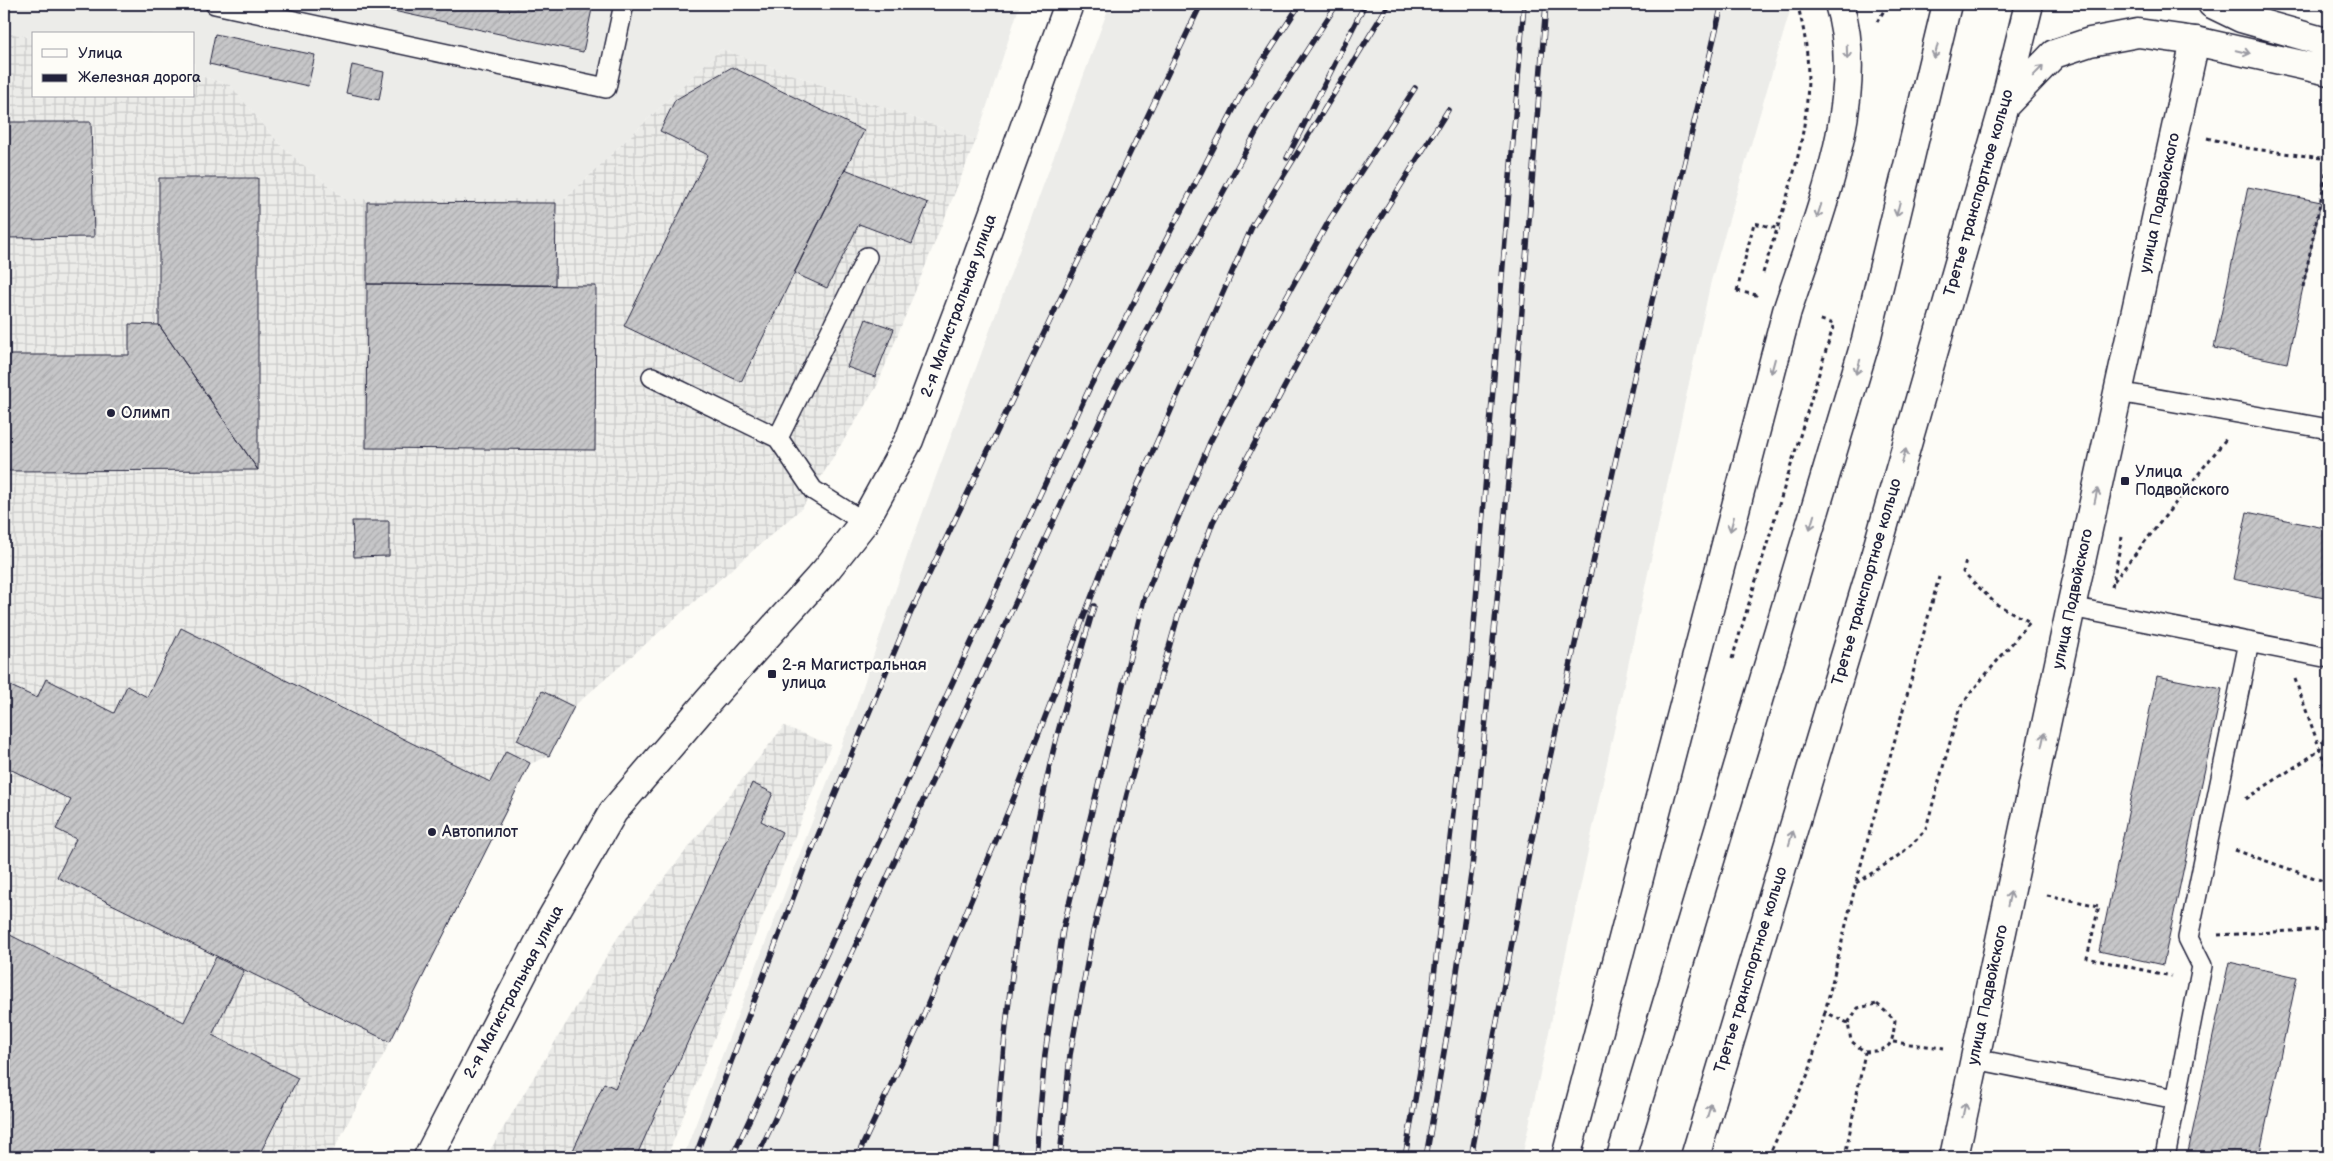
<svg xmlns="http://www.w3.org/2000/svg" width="2333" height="1161" font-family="'Balsamiq Sans',sans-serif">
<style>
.built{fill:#ecece9}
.industrial{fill:url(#industrial-grid)}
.building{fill:url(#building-hatch);stroke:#22223b}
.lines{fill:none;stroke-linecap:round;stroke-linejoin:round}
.lane-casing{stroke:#22223b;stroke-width:22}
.secondary-casing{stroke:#22223b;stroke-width:31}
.primary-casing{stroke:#22223b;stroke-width:31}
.path{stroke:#22223b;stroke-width:3;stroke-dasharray:4 4;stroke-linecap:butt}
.lane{stroke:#fdfcf7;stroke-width:19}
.secondary{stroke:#fdfcf7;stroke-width:28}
.primary{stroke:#fdfcf7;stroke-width:28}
.rail-casing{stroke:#22223b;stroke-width:5.5}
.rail{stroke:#fdfcf7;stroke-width:4;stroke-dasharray:11;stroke-linecap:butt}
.primary-bridge-casing{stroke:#22223b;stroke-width:31;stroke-linecap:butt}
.path-bridge{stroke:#22223b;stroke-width:3;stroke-dasharray:4 4;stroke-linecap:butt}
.primary-bridge{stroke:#fdfcf7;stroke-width:28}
.oneway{stroke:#9a9aa2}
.poi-dot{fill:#22223b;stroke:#fdfcf7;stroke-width:2}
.labels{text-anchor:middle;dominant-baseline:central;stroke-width:5;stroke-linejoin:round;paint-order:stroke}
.street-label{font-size:16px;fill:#22223b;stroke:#fdfcf7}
.poi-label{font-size:16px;fill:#22223b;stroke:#fdfcf7;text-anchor:start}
</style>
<defs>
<pattern id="industrial-grid" width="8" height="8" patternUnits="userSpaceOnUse" patternTransform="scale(1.25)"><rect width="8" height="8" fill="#ecece9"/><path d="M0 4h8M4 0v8" fill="none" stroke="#cacac9"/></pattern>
<pattern id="building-hatch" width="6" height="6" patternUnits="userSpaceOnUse" patternTransform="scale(1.25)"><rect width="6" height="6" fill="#c6c6c8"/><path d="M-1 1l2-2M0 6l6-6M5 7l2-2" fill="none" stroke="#aaaaad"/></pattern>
</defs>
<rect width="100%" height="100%" fill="#fdfcf7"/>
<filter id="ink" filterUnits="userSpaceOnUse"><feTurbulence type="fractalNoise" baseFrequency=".02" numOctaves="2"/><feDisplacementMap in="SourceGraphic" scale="10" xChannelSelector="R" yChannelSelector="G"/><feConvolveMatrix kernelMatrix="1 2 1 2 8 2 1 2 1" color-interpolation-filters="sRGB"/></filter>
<g filter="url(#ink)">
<!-- built -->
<path class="built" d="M 4,4 L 1020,4 L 976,140 L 721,49 L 565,199 L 345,199 L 283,148 L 230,85 L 194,74 L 194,34 L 34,34 L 34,38 L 4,32 Z
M 1110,4 L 1792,4 L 1711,281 L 1522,1157 L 683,1157 L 854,713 L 909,550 Z"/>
<!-- industrial -->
<path class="industrial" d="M 4,32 L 34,38 L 34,96 L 194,96 L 194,74 L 230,85 L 283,148 L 345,199 L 565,199 L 721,49 L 976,140 L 877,386 L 802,508 L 572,708 L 549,756 L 530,764 L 390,1042 L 330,1157 L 4,1157 Z
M 784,726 L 831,745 L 667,1157 L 486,1157 L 618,937 Z"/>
<!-- building -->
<path class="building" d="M 361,4 L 593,4 L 583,52 Z
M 215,34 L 315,55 L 308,86 L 209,64 Z
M 352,65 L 384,72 L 379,100 L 346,93 Z
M 732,67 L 864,131 L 741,382 L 624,326 L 708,155 L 660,131 L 675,100 Z
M 4,122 L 91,122 L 94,237 L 4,238 Z
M 845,169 L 928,203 L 912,244 L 859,224 L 827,288 L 794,273 Z
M 159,178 L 258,178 L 258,470 L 159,325 Z
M 2248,187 L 2321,202 L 2287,363 L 2214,348 Z
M 367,202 L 556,203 L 555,285 L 367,284 Z
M 367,284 L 596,286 L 595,450 L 366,448 Z
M 866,319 L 894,329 L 875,377 L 847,367 Z
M 129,324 L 159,325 L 258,470 L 4,471 L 4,355 L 129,355 Z
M 2247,512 L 2329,529 L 2329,599 L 2233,579 Z
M 352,521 L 389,521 L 389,556 L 354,557 Z
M 181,628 L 490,782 L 506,751 L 530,763 L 390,1042 L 57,877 L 76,839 L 56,829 L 71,800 L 4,766 L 4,688 L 6,684 L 37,698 L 46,679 L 114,713 L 127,686 L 147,697 Z
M 2157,676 L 2222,689 L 2163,965 L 2099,951 Z
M 542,691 L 574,707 L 549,756 L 517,740 Z
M 752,783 L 773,793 L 761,821 L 782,832 L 636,1157 L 570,1157 L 604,1083 L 615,1088 Z
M 4,932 L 184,1022 L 216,957 L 244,971 L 212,1035 L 298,1078 L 258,1157 L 4,1157 Z
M 2229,962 L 2297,977 L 2259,1157 L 2187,1157 Z"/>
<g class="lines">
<defs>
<path id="lane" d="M 215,4 L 606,88 L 624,4
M 652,377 L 778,438
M 2118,392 L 2329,429
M 864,522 L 813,490 L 778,438 L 867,257
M 2071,607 L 2329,658
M 1975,1059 L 2176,1099
M 2165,1157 L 2202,966 L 2188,938 L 2249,642"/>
<path id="secondary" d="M 428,1157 L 550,921 L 613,812 L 710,699 L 826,570 L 864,522 L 909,440 L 961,303 L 1069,4
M 1954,1157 L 2071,607 L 2195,41"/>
<path id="primary" d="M 2212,4 L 2241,18 L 2329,43
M 2005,105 L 2054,54 L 2090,42 L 2138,33 L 2195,41 L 2329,71
M 1621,1157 L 1866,340 L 1947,4
M 1695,1157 L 1871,570 L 2004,106 L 2029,4"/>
</defs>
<!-- lane casing -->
<use href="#lane" class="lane-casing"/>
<!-- secondary casing -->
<use href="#secondary" class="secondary-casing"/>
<!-- primary casing -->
<use href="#primary" class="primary-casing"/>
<!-- path -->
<path class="path" d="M 1877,22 L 1888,4
M 2207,138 L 2247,148 L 2329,159
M 2303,287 L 2329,159
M 1737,291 L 1754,223 L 1780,229
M 2114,581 L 2226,439
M 2112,587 L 2122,537
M 1732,659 L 1834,324 L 1818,319
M 2295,679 L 2329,775
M 2246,799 L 2319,751 L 2329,726
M 2235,850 L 2329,883
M 1856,883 C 1881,867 1908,853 1926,828 L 1959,710 L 1972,691 L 2030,622 L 1996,604 L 1963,572 L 1966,561
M 2047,895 L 2099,906 L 2087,958 L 2171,976
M 2218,935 L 2329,929
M 1877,1004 L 1895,1020 C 1892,1046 1892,1050 1865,1052 L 1851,1041 L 1848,1023 L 1858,1008 Z
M 1848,1023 L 1825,1012 L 1856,883 L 1939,577
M 1893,1042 L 1944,1048
M 1768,1157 L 1809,1072 L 1825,1012
M 1845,1157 L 1865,1052"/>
<!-- lane -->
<use href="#lane" class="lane"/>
<!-- secondary -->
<use href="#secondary" class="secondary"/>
<!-- primary -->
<use href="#primary" class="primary"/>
<defs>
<path id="rail" d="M 1287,158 L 1365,4
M 695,1157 L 804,869 L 911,612 L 1201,4
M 732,1157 L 1090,387 L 1243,91 L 1300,4
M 757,1157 L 1115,389 L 1270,107 L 1337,4
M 857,1157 L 920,1023 L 1015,795 L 1113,541 L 1252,227 L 1389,4
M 996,1157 C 1002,1025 1021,889 1051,760 C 1063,708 1080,657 1094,606
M 1036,1157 L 1045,1054 L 1063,929 L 1144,599 L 1210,442 L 1270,326 L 1330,219 L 1415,88
M 1060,1157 L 1070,1055 L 1093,932 L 1127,794 L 1178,616 L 1213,522 L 1311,337 L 1361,249 L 1448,110
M 1405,1157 L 1429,1019 L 1472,650 L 1524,4
M 1426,1157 L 1452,1006 L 1472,868 L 1511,450 L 1546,4
M 1471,1157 L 1530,848 L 1634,377 L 1722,4"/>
</defs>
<!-- rail casing -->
<use href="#rail" class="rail-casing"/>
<!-- rail -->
<use href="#rail" class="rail"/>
<defs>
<path id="primary-bridge" d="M 1566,1157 L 1787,311 C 1816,222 1869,97 1839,4"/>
</defs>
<!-- primary-bridge casing -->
<use href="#primary-bridge" class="primary-bridge-casing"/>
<!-- path-bridge -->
<path class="path-bridge" d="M 1763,273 C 1791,183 1826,98 1797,4
M 1737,291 L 1756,295 L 1757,293"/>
<!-- primary-bridge -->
<use href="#primary-bridge" class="primary-bridge"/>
</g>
<!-- one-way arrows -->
<defs><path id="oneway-shaft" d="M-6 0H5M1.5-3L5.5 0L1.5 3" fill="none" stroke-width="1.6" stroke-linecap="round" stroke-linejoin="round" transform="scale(1.25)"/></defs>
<g class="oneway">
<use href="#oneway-shaft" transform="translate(1936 51) rotate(104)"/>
<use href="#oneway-shaft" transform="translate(1847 52) rotate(88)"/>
<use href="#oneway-shaft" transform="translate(2243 52) rotate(13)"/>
<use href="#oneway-shaft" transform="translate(2038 71) rotate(-46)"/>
<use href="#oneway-shaft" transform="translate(1898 209) rotate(104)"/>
<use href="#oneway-shaft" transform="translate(1819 211) rotate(108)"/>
<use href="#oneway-shaft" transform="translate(1773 366) rotate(105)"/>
<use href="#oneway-shaft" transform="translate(1858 367) rotate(107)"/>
<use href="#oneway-shaft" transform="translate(1904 456) rotate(-74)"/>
<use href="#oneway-shaft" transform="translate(2096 496) rotate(-78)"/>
<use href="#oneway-shaft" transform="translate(1812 522) rotate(107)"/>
<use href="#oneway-shaft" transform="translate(1732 524) rotate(105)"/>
<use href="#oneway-shaft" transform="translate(2043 740) rotate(-78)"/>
<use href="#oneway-shaft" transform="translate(1791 838) rotate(-73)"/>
<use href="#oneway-shaft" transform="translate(2009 899) rotate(-78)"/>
<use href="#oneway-shaft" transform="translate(1964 1110) rotate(-78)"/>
<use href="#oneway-shaft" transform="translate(1709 1111) rotate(-73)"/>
</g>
</g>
<!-- markers -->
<g class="poi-dot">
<circle cx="111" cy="413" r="5"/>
<rect x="2120" y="476" width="10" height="10" rx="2.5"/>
<rect x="767" y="669" width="10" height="10" rx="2.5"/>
<circle cx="432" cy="832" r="5"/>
</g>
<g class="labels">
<!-- street labels -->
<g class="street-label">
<text transform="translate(1979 193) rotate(-74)">Третье транспортное кольцо</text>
<text transform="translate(2160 203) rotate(-78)">улица Подвойского</text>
<text transform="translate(959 306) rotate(-70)">2-я Магистральная улица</text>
<text transform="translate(1867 582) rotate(-74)">Третье транспортное кольцо</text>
<text transform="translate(2073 599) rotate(-78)">улица Подвойского</text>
<text transform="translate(1751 970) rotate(-73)">Третье транспортное кольцо</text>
<text transform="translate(514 992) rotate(-62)">2-я Магистральная улица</text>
<text transform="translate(1988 995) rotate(-78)">улица Подвойского</text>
</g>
<!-- poi labels -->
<g class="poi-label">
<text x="121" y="413">Олимп</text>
<text x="2135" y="472">Улица<tspan x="2135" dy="18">Подвойского</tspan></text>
<text x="782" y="665">2-я Магистральная<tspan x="782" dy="18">улица</tspan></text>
<text x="442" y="832">Автопилот</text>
</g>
</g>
<!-- margin -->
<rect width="2333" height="1161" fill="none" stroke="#fdfcf7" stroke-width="20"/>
<rect x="10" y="10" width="2313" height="1141" fill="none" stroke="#22223b" stroke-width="2" filter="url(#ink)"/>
<!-- legend -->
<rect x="32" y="32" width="162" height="65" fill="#fdfcf7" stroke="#a5a5ac"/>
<rect x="42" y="49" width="25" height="8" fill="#fdfcf7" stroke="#a5a5ac"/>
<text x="78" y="58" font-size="15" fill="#22223b">Улица</text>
<rect x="42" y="74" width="25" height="8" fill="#22223b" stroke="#a5a5ac"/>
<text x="78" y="82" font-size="15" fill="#22223b">Железная дорога</text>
</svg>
